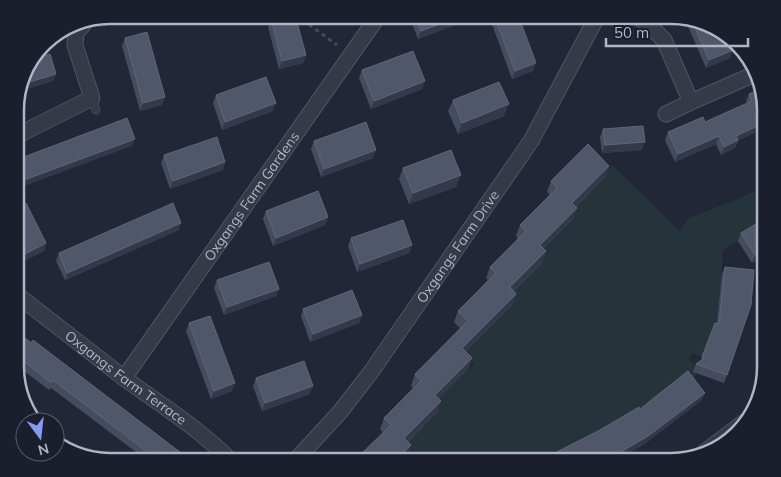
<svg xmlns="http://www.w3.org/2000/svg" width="781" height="477" font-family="Mulish,sans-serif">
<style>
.green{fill:#25343a}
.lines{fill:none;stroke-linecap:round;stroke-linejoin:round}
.service-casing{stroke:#505463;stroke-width:9}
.minor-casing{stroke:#505463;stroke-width:17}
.path{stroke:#424f56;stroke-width:3;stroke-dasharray:4 4;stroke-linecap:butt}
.service{stroke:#363948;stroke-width:8}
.minor{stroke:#363948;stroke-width:15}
.wall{fill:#464c60}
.shaded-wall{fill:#33384b}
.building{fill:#51576b;stroke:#606679}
.labels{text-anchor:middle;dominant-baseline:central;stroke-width:4.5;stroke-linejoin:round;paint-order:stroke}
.street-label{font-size:14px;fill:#b0b4c5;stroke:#1b1e2d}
.rim{fill:none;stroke:#b0b4c5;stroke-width:2.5}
</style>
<rect width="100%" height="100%" fill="#222738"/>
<!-- green -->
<path class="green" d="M 612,165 L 680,231 L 689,218 L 738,199 L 766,186 L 766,226 L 723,250 L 721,282 L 723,283 L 717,325 L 714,324 L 704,357 L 692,353 L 689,361 L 699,365 L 694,379 L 690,376 L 659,403 L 550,462 L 401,462 L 407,456 L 400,449 L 431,406 L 474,364 L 464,353 L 536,256 L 573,219 L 568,214 L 605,177 L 603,174 Z"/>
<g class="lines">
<defs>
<path id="service" d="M 92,98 L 96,110"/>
<g id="minor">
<path d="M 634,15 L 647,23 L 664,40 L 691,102 L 757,73"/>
<path d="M 101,18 L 114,15"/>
<path d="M 666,114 L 691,102"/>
<path d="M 16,136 L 92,98 L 75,45 L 76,33 L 83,25"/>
<path id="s1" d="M 16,294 C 52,322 88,350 124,378 C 161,405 200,429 232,462"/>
<path id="s2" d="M 124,378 L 379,15"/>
<path d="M 702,454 L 751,417"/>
<path id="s3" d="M 294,462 L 340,412 L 371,372 L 531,141 L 598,15"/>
</g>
</defs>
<!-- service casing -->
<use href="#service" class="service-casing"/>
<!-- minor casing -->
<use href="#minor" class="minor-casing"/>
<!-- path -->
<path class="path" d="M 296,15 L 337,45"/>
<!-- service -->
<use href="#service" class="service"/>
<!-- minor -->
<use href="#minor" class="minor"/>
</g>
<!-- wall -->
<path class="wall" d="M 409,15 L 473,15 L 471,19 L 418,39 Z
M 490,15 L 518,15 L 533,71 L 512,79 L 489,16 Z
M 271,19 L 306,55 L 303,63 L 279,69 L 268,27 Z
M 685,19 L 724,31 L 730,58 L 706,68 Z
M 125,38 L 165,97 L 162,105 L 140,111 L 122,46 Z
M 362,70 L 425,81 L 422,89 L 371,109 L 359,78 Z
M 761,88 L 735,148 L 721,155 L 716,144 L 675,162 L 665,140 L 668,132 L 705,122 L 747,103 L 746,101 L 749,94 Z
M 216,95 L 273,111 L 222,130 L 213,103 Z
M 453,100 L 504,116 L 458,134 L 448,111 Z
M 603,129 L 642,150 L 602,153 L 600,137 Z
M 314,141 L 373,158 L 321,177 L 311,149 Z
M 164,155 L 225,162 L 223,170 L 170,189 L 161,163 Z
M 609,166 L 605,177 L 576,207 L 573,219 L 543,249 L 546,251 L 542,263 L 514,291 L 516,294 L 512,305 L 466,351 L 472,358 L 468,369 L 439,398 L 437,412 L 408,442 L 411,445 L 407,456 L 401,462 L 354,462 L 383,432 L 380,429 L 384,418 L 413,388 L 411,386 L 415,374 L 460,328 L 454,322 L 458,311 L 488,280 L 486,278 L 490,267 L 518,239 L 516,236 L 520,225 L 550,195 L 547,192 L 551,181 Z
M 403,168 L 461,175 L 456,187 L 409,204 L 399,179 Z
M 16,208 L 46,243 L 44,251 L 22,262 L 16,249 Z
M 266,211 L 328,217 L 325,225 L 273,246 L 263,219 Z
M 766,218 L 766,255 L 752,263 L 738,241 L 741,233 Z
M 179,230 L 65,280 L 56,261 L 59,253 Z
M 351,238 L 412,245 L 409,253 L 357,272 L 348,246 Z
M 725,267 L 751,305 L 724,383 L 693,372 L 696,364 L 701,360 L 715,323 L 717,323 L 722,274 Z
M 217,280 L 279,289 L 276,296 L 224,315 L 214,288 Z
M 303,309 L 362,315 L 359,323 L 310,342 L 301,316 Z
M 189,323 L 232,391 L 211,399 L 186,331 Z
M 16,331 L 193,462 L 155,462 L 150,458 L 148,461 L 51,388 L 49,390 L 16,365 Z
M 256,378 L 310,394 L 262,411 L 253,386 Z"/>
<!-- shaded-wall -->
<path class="shaded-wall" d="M 465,15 L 473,15 L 471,19 L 418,39 L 421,31 Z
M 733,50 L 730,58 L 706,68 L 709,60 Z
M 306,55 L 303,63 L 279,69 L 282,61 Z
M 536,63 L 533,71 L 512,79 L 515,71 Z
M 56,74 L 53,81 L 19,92 L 23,84 Z
M 425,81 L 422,89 L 371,109 L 374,101 Z
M 165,97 L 162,105 L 140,111 L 143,103 Z
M 276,103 L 273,111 L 222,130 L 225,122 Z
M 509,104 L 504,116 L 458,134 L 462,123 Z
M 766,122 L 766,128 L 737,141 L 735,148 L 721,155 L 724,147 L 736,136 Z
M 719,136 L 716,144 L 675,162 L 678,154 Z
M 135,139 L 132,146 L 16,189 L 16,183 Z
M 645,142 L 642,150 L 602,153 L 605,145 Z
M 376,150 L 373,158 L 321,177 L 324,169 Z
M 225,162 L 223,170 L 170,189 L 173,181 Z
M 609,166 L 605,177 L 568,214 L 572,203 Z
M 461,175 L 456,187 L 409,204 L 413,193 Z
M 577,208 L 573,219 L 536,256 L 540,245 Z
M 328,217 L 325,225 L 273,246 L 276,238 Z
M 181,223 L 179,230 L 65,280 L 67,273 Z
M 46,243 L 44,251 L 22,262 L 25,254 Z
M 412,245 L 409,253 L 357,272 L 360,264 Z
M 766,249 L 766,255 L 752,263 L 755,255 Z
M 546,251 L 542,263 L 506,298 L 510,287 Z
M 279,289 L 276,296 L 224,315 L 227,307 Z
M 516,294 L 512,305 L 458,359 L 462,348 Z
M 362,315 L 359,323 L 310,342 L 313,334 Z
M 472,358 L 468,369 L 431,406 L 435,395 Z
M 235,383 L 232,391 L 211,399 L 214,391 Z
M 313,386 L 310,394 L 262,411 L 265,403 Z
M 705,393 L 702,400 L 645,444 L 615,462 L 604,462 Z
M 441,401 L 437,412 L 400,449 L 404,438 Z
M 411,445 L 407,456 L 401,462 L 394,462 Z"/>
<!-- building -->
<path class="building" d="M 284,15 L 295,15 L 306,55 L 282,61 L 271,19 Z
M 415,15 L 465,15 L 421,31 Z
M 494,15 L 518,15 L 536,63 L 515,71 Z
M 692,21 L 724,31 L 725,32 L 733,50 L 709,60 Z
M 147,32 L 165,97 L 143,103 L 125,38 Z
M 413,51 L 425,81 L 374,101 L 362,70 Z
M 50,54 L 56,74 L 23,84 L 37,58 Z
M 266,77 L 276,103 L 225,122 L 216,95 Z
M 499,82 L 509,104 L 462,123 L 453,100 Z
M 761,88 L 766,103 L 766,122 L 736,136 L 738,140 L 724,147 L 719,136 L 678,154 L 668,132 L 703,117 L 705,122 L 752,101 L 749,94 Z
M 127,118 L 135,139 L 16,183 L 16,160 Z
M 366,122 L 376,150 L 324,169 L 314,141 Z
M 643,126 L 645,142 L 605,145 L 603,129 Z
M 217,137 L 225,162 L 173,181 L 164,155 Z
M 588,144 L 609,166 L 572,203 L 577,208 L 540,245 L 546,251 L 510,287 L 516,294 L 462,348 L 472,358 L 435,395 L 441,401 L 404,438 L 411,445 L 394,462 L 355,462 L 354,461 L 391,425 L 384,418 L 421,381 L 415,374 L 468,321 L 458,311 L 496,273 L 490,267 L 526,231 L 520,225 L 557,188 L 551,181 Z
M 451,150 L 461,175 L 413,193 L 403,168 Z
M 318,191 L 328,217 L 276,238 L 266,211 Z
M 26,203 L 46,243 L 25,254 L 16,236 L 16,208 Z
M 173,203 L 181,223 L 67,273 L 59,253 Z
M 766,218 L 766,249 L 755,255 L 741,233 Z
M 403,220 L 412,245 L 360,264 L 351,238 Z
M 269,262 L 279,289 L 227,307 L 217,280 Z
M 725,267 L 754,270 L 751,305 L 727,375 L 696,364 L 704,358 L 702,357 L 715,323 L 719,324 Z
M 352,290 L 362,315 L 313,334 L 303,309 Z
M 210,316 L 235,383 L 214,391 L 189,323 Z
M 16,331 L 31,343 L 33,340 L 193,462 L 167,462 L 153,451 L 150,454 L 53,380 L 51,383 L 16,355 Z
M 304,361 L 313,386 L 265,403 L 256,378 Z
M 688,371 L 705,393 L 648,436 L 604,462 L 544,462 L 551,455 L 600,430 L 639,407 L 640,409 Z"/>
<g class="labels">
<!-- street labels -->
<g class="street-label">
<text stroke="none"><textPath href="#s2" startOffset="222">Oxgangs Farm Gardens</textPath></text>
<text stroke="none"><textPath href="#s3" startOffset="271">Oxgangs Farm Drive</textPath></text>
<text stroke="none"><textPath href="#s1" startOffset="138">Oxgangs Farm Terrace</textPath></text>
</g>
</g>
<!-- crop -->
<path d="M0 0H781V477H0ZM110 24H671A86 86 0 0 1 757 110V367A86 86 0 0 1 671 453H110A86 86 0 0 1 24 367V110A86 86 0 0 1 110 24Z" fill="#1b1e2d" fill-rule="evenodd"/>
<path class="rim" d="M110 24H671A86 86 0 0 1 757 110V367A86 86 0 0 1 671 453H110A86 86 0 0 1 24 367V110A86 86 0 0 1 110 24Z"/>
<!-- north arrow -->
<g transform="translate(40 437) rotate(165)"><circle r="24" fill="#1b1e2d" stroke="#575a6a"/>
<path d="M0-4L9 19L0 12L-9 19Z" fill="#8799f3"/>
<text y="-8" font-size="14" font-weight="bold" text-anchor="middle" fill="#b0b4c5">N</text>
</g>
<!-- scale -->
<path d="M606 38v8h142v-8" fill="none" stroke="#b0b4c5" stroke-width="2.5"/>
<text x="614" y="38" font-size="15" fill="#b0b4c5" stroke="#1b1e2d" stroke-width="4" paint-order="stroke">50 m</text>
</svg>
